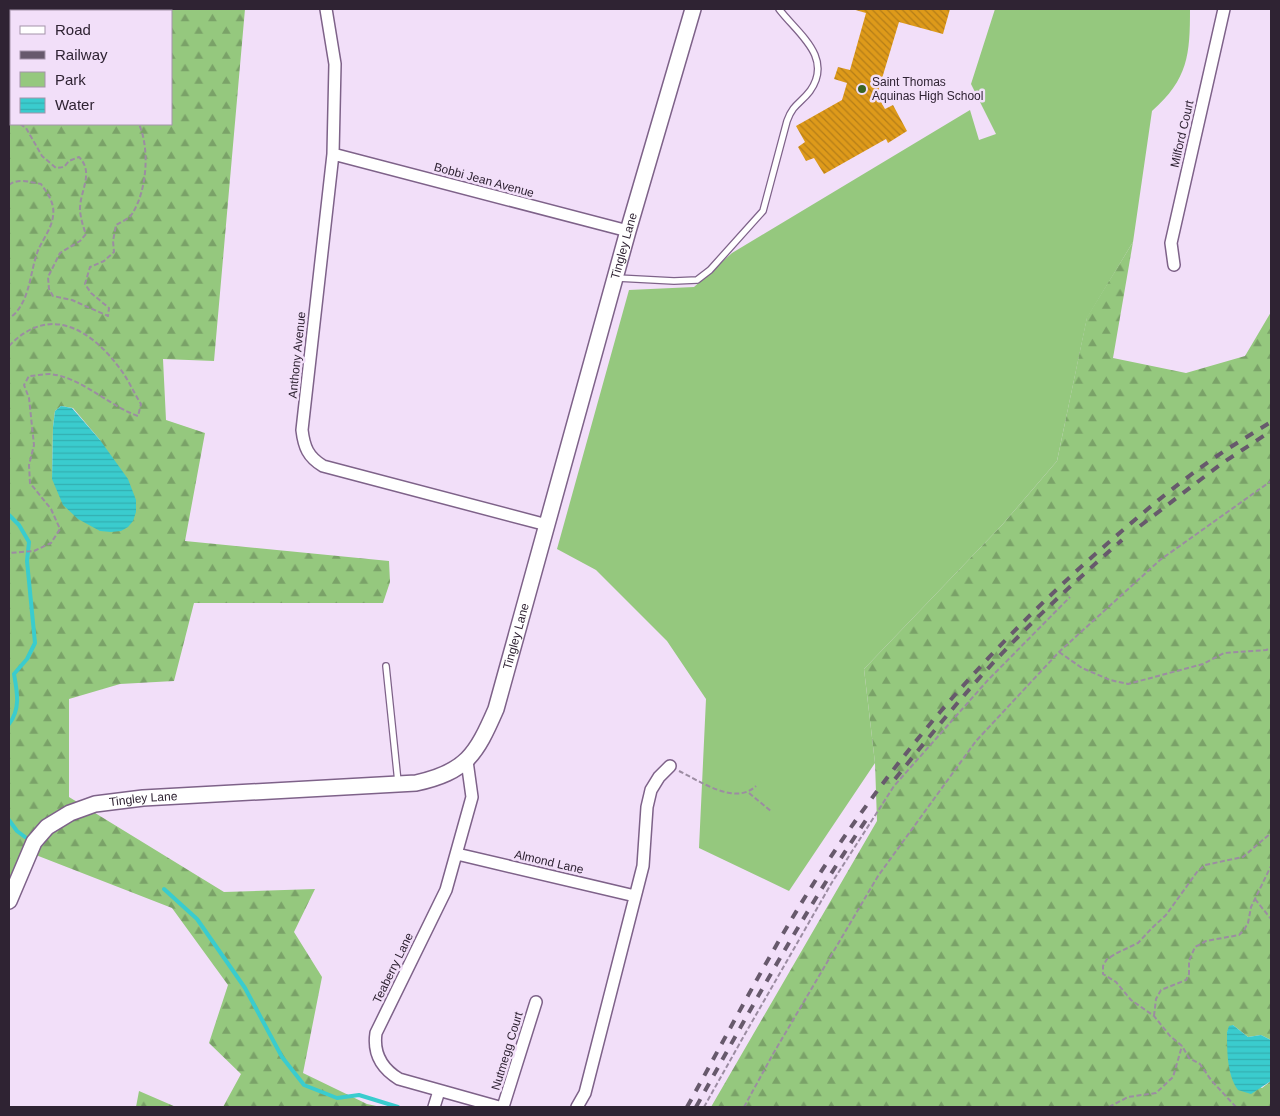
<svg xmlns="http://www.w3.org/2000/svg" width="1280" height="1116" font-family="Helvetica,sans-serif">
<style>
.green{fill:#95c87e}
.forest{fill:url(#forest-firs);fill-rule:evenodd}
.water{fill:url(#water-rules)}
.lines{fill:none;stroke-linecap:round;stroke-linejoin:round}
.stream{stroke:#3accce;stroke-width:4}
.building{fill:url(#building-back-hatch)}
.lane-casing{stroke:#7e6289;stroke-width:8}
.street-casing{stroke:#7e6289;stroke-width:14}
.secondary-casing{stroke:#7e6289;stroke-width:18}
.path{stroke:#9c8ca2;stroke-width:2;stroke-dasharray:5 2.5;stroke-linecap:butt}
.lane{stroke:#fff;stroke-width:5.5}
.street{stroke:#fff;stroke-width:11}
.secondary{stroke:#fff;stroke-width:15}
.rail{stroke:#67596c;stroke-width:4;stroke-dasharray:9 9;stroke-linecap:butt}
.poi-dot{fill:#3a6522;stroke:#f2dff9;stroke-width:2}
.labels{text-anchor:middle;dominant-baseline:central;stroke-width:5;stroke-linejoin:round;paint-order:stroke}
.poi-label{font-size:12px;fill:#2f2333;stroke:#f2dff9;text-anchor:start}
.street-label{font-size:12px;fill:#2f2333;stroke:#f2dff9}
</style>
<defs>
<pattern id="forest-firs" width="22" height="20" patternUnits="userSpaceOnUse" patternTransform="scale(1.25)"><rect width="22" height="20" fill="#95c87e"/><path d="M5 1l3.5 6h-7zM16 11l3.5 6h-7z" fill="#7aa268"/></pattern>
<pattern id="water-rules" width="6" height="5" patternUnits="userSpaceOnUse" patternTransform="scale(1.25)"><rect width="6" height="5" fill="#3accce"/><path d="M0 2.5h6" fill="none" stroke="#33afb1"/></pattern>
<pattern id="building-back-hatch" width="6" height="6" patternUnits="userSpaceOnUse" patternTransform="scale(1.25)"><rect width="6" height="6" fill="#de9a1a"/><path d="M-1 5l2 2M0 0l6 6M5-1l2 2" fill="none" stroke="#b47d18"/></pattern>
</defs>
<rect width="100%" height="100%" fill="#f2dff9"/>
<!-- green -->
<path class="green" d="M 995,9 L 1190,9 C 1190,55 1188,79 1152,111 L 1133,242 L 1087,318 L 1057,461 L 1002,525 L 864,669 L 875,763 L 789,891 L 699,848 L 706,699 L 667,641 L 596,570 L 557,549 L 629,290 L 694,287 L 732,253 L 970,110 L 979,140 L 996,134 L 971,84 Z"/>
<!-- forest -->
<path class="forest" d="M 9,9 L 245,9 L 214,361 L 163,359 L 166,420 L 205,433 L 185,541 L 389,561 L 390,582 L 383,603 L 194,603 L 174,681 L 120,684 L 69,699 L 69,797 L 224,892 L 315,889 L 294,932 L 322,977 L 303,1073 L 367,1104 L 381,1107 L 223,1107 L 241,1074 L 209,1043 L 228,985 L 172,908 L 23,850 L 9,882 ZM 11,11 L 171,11 L 171,124 L 11,124 ZM 61,406 L 73,408 L 100,440 L 52,479 L 53,427 L 55,411 Z
M 1133,242 L 1113,358 L 1186,373 L 1245,356 L 1271,312 L 1271,1040 L 1261,1035 L 1248,1037 L 1233,1025 L 1227,1032 L 1231,1075 L 1262,1088 L 1271,1081 L 1271,1107 L 711,1107 L 877,821 L 875,763 L 864,669 L 1002,525 L 1057,461 L 1087,317 Z
M 139,1091 L 176,1107 L 136,1107 Z"/>
<!-- water -->
<path class="water" d="M 61,406 L 72,408 L 100,440 L 128,479 L 136,500 L 136,512 L 133,521 L 128,527 L 121,531 L 111,532 L 100,531 L 78,519 L 63,505 L 52,479 L 53,427 L 55,411 Z
M 1233,1025 L 1248,1037 L 1261,1035 L 1271,1040 L 1271,1081 L 1251,1094 L 1238,1090 C 1227,1075 1227,1051 1227,1032 L 1229,1026 Z"/>
<g class="lines">
<!-- stream -->
<path class="stream" d="M 9,515 L 19,525 L 29,542 L 27,561 L 35,643 L 27,659 L 14,674 C 17,691 21,709 9,724
M 9,820 L 17,831 L 25,837
M 164,889 L 197,919 L 245,988 L 282,1057 L 304,1085 L 337,1098 L 359,1095 L 398,1107"/>
</g>
<!-- building -->
<path class="building" d="M 852,9 L 950,9 L 943,34 L 899,22 L 877,95 L 885,109 L 893,105 L 907,131 L 888,143 L 886,139 L 824,174 L 814,158 L 806,161 L 798,147 L 805,142 L 796,126 L 842,100 L 847,83 L 834,79 L 838,67 L 850,70 L 866,13 Z"/>
<g class="lines">
<defs>
<path id="lane" d="M 617,278 L 674,281 L 697,280 L 710,270 L 763,211 L 787,121 C 793,104 801,103 810,91 C 834,57 797,33 779,9
M 386,666 L 398,782"/>
<path id="street" d="M 326,9 L 335,64 L 333,154 L 302,430 C 304,447 308,457 323,466 L 547,525
M 333,154 L 628,231
M 1174,265 L 1171,243 L 1224,9
M 467,761 L 472,797 L 446,890 L 376,1033 C 373,1053 381,1068 399,1079 L 499,1107
M 457,854 L 635,896
M 434,1107 L 439,1091
M 503,1107 L 536,1002
M 577,1107 L 585,1093 L 643,866 L 647,807 L 651,790 L 659,777 L 670,766"/>
<g id="secondary">
<path id="s1" d="M 9,901 L 34,842 L 47,827 L 70,813 L 95,804 L 143,798 L 416,783 C 466,772 476,755 496,709 L 628,231 L 693,9"/>
</g>
</defs>
<!-- lane casing -->
<use href="#lane" class="lane-casing"/>
<!-- street casing -->
<use href="#street" class="street-casing"/>
<!-- secondary casing -->
<use href="#secondary" class="secondary-casing"/>
<!-- path -->
<path class="path" d="M 54,9 L 57,11
M 9,79 L 11,79
M 9,116 L 11,118
M 20,124 L 26,128 L 42,156 L 56,168 L 64,167 L 69,161 L 79,157 C 95,173 79,192 80,211 C 81,219 83,227 86,234 L 80,241 L 60,253 L 48,277 L 49,289 L 53,296 L 72,300 L 108,316 L 109,308 L 91,293 L 85,284 L 90,267 L 104,261 L 114,252 L 113,241 L 116,225 C 121,222 129,219 132,214 C 147,191 150,149 139,124
M 9,185 C 17,178 31,182 41,184 C 48,194 55,203 53,216 C 52,227 44,238 39,248 C 31,267 31,290 20,307 C 17,312 13,316 9,318
M 9,346 C 50,303 92,330 121,370 C 129,381 134,393 141,404 L 138,416 C 109,406 80,376 49,374 C 42,374 35,376 29,376 L 24,385 L 29,398 L 34,445 L 29,465 L 30,483 L 51,509 L 60,529 L 51,543 L 34,551 L 9,553
M 1059,652 L 1082,668 L 1110,680 L 1128,684 L 1203,664 L 1224,653 L 1266,650 L 1271,648
M 679,771 C 700,781 735,806 756,786
M 749,793 L 772,812
M 1255,899 L 1271,919
M 1154,1016 L 1156,999 L 1161,990 L 1186,980 L 1189,974 L 1189,961 L 1195,947 L 1206,941 L 1239,935 L 1244,930 L 1248,923 L 1251,907 L 1271,866
M 704,1107 L 745,1034 L 831,884 L 894,786 L 988,680 L 1070,597
M 744,1107 L 773,1054 L 878,876 L 976,741 L 1059,652 L 1160,560 L 1271,481
M 1109,1107 L 1128,1097 L 1156,1093 L 1173,1077 L 1182,1046
M 1236,1107 L 1211,1080 L 1200,1064 L 1189,1058 L 1182,1046 L 1170,1036 L 1154,1016 L 1131,1000 L 1116,982 L 1103,974 L 1103,966 L 1107,959 L 1117,953 L 1138,943 L 1152,928 L 1166,915 L 1197,872 L 1205,865 L 1243,857 L 1271,833"/>
<!-- lane -->
<use href="#lane" class="lane"/>
<!-- street -->
<use href="#street" class="street"/>
<!-- secondary -->
<use href="#secondary" class="secondary"/>
<!-- rail -->
<path class="rail" d="M 1140,526 L 1221,464 L 1271,431
M 895,779 C 934,731 973,682 1017,638 C 1050,604 1086,572 1122,540
M 687,1107 C 732,1026 775,942 826,864 C 901,750 990,648 1092,557 C 1132,522 1173,486 1217,456 C 1235,444 1253,433 1271,422
M 696,1107 C 750,1010 804,912 866,820"/>
</g>
<!-- markers -->
<circle class="poi-dot" cx="862" cy="89" r="5"/>
<g class="labels">
<!-- poi labels -->
<g class="poi-label">
<text x="872" y="82">Saint Thomas<tspan x="872" dy="14">Aquinas High School</tspan></text>
</g>
<!-- street labels -->
<g class="street-label">
<text transform="translate(1182 134) rotate(-77)">Milford Court</text>
<text transform="translate(484 180) rotate(15)">Bobbi Jean Avenue</text>
<text stroke="none"><textPath href="#s1" startOffset="1055">Tingley Lane</textPath></text>
<text transform="translate(297 355) rotate(-84)">Anthony Avenue</text>
<text stroke="none"><textPath href="#s1" startOffset="650">Tingley Lane</textPath></text>
<text stroke="none"><textPath href="#s1" startOffset="186">Tingley Lane</textPath></text>
<text transform="translate(549 862) rotate(13)">Almond Lane</text>
<text transform="translate(393 968) rotate(-64)">Teaberry Lane</text>
<text transform="translate(507 1051) rotate(-73)">Nutmegg Court</text>
</g>
</g>
<!-- border -->
<rect width="1280" height="1116" fill="none" stroke="#2f2333" stroke-width="20"/>
<!-- legend -->
<rect x="10" y="10" width="162" height="115" fill="#f2dff9" stroke="#a494aa"/>
<rect x="20" y="26" width="25" height="8" fill="#ffffff" stroke="#a494aa"/>
<text x="55" y="35" font-size="15" fill="#2f2333">Road</text>
<rect x="20" y="51" width="25" height="8" fill="#67596c" stroke="#a494aa"/>
<text x="55" y="60" font-size="15" fill="#2f2333">Railway</text>
<rect x="20" y="72" width="25" height="15" fill="#95c87e" stroke="#a494aa"/>
<text x="55" y="85" font-size="15" fill="#2f2333">Park</text>
<rect x="20" y="98" width="25" height="15" fill="url(#water-rules)" stroke="#a494aa"/>
<text x="55" y="110" font-size="15" fill="#2f2333">Water</text>
</svg>
